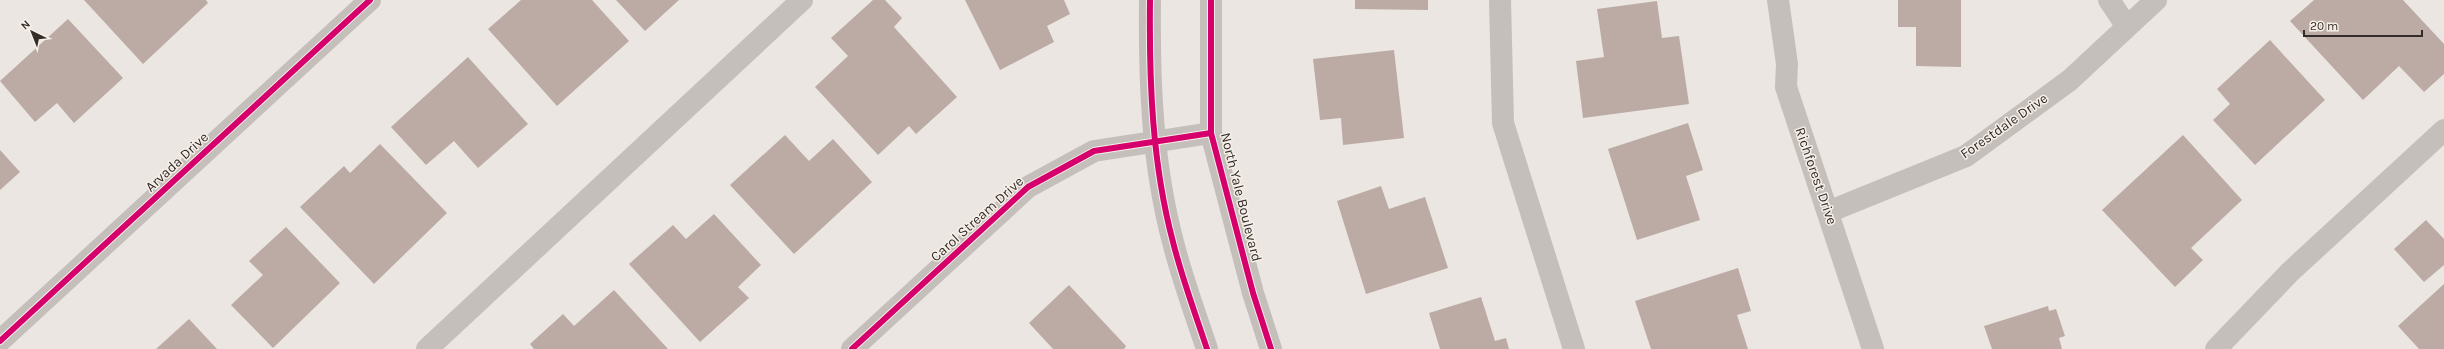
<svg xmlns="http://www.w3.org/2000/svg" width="2444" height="349" font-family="Karla,sans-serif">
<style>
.building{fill:#bcaba5}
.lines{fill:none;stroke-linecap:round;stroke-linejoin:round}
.minor{stroke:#c4bfbb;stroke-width:22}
.cycleway-casing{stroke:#f7f0e9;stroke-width:8}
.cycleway{stroke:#d6006c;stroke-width:6}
.labels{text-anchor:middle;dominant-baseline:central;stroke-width:3;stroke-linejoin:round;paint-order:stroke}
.street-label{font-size:14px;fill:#342c29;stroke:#f7f0e9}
</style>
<rect width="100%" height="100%" fill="#ebe6e1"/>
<!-- building -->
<path class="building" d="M 84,0 L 206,0 L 208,3 L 143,64 Z
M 521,0 L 592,0 L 629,41 L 557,106 L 488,29 Z
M 616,0 L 679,0 L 645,31 Z
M 873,0 L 885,0 L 902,18 L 894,27 L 957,97 L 916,134 L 909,126 L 878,155 L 815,87 L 848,56 L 831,38 Z
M 965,0 L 1064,0 L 1070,14 L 1047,26 L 1054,42 L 1000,70 Z
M 1355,0 L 1428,0 L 1428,10 L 1355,9 Z
M 1898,0 L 1961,0 L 1961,67 L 1916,66 L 1916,27 L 1898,27 Z
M 2314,0 L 2403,0 L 2444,44 L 2444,74 L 2424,92 L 2399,66 L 2363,100 L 2290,21 Z
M 1657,1 L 1662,38 L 1679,36 L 1689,104 L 1583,118 L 1576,61 L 1604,57 L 1597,9 Z
M 68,19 L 123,78 L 74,123 L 57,103 L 35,122 L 0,81 Z
M 2270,40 L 2325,100 L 2255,165 L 2213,120 L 2230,104 L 2217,89 Z
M 1394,50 L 1404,138 L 1343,145 L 1341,118 L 1320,120 L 1313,59 Z
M 468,57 L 528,124 L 478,168 L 454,141 L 426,165 L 391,127 Z
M 1688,123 L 1703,170 L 1686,176 L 1700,220 L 1637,240 L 1608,149 Z
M 785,135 L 809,161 L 833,139 L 872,182 L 794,254 L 730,185 Z
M 2183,135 L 2242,200 L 2191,248 L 2203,260 L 2175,287 L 2102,210 Z
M 380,144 L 447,213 L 374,284 L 300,207 L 344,166 L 350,173 Z
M 0,150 L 20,172 L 0,190 Z
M 1381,186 L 1389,209 L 1425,197 L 1448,268 L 1366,294 L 1337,201 Z
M 714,214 L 761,265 L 738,287 L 749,298 L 700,342 L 629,264 L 673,225 L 686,239 Z
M 2426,220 L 2444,239 L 2444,265 L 2424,282 L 2394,249 Z
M 286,227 L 340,283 L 273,348 L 231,305 L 263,275 L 249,261 Z
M 1738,268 L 1751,311 L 1737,315 L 1748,349 L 1651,349 L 1635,301 Z
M 2444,284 L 2444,349 L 2419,349 L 2398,326 Z
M 1069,285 L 1126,346 L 1124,349 L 1053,349 L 1029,323 Z
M 614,290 L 668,349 L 534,349 L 530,344 L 563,314 L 574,326 Z
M 1481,297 L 1495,341 L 1506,338 L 1509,349 L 1440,349 L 1429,313 Z
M 2048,306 L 2049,311 L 2056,309 L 2065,336 L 2059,338 L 2062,349 L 1992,349 L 1984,326 Z
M 189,319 L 217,349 L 156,349 Z"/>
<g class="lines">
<!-- minor -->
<path class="minor" d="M 1150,0 C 1149,81 1152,163 1173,242 C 1182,278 1195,313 1207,349
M 1211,0 L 1211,133 L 1253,293 L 1271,349
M 1500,0 L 1503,123 L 1574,349
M 1778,0 L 1787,64 L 1786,87 L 1873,349
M 2109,0 L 2127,27
M 1828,212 L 1966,156 L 2070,80 L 2156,0
M 0,341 L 370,0
M 427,349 L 802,0
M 852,349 L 1028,187 L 1094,151 L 1211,133
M 2216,349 L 2290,272 L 2444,130"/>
<defs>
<path id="cycleway" d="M 1150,0 C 1149,81 1152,163 1173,242 C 1182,278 1195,313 1207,349
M 1211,0 L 1211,133 L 1253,293 L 1271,349
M 0,341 L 370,0
M 852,349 L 1028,187 L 1094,151 L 1211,133"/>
</defs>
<!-- cycleway casing -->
<use href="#cycleway" class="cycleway-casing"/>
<!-- cycleway -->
<use href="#cycleway" class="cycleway"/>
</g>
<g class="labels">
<!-- street labels -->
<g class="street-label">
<text transform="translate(2004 126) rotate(-35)">Forestdale Drive</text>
<text transform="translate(177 162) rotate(-43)">Arvada Drive</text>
<text transform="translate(1816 176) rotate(71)">Richforest Drive</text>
<text transform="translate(1241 197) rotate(76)">North Yale Boulevard</text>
<text transform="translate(977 219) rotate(-42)">Carol Stream Drive</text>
</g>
</g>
<!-- north arrow -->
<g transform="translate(32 32) rotate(317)" stroke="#f7f0e9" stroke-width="3" paint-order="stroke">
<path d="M0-3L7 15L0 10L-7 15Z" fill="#342c29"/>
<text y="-6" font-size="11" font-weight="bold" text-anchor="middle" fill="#342c29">N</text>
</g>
<!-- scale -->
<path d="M2304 30v6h118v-6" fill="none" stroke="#342c29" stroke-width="2"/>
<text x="2310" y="30" font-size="12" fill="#342c29" stroke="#f7f0e9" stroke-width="3" paint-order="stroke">20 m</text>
</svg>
